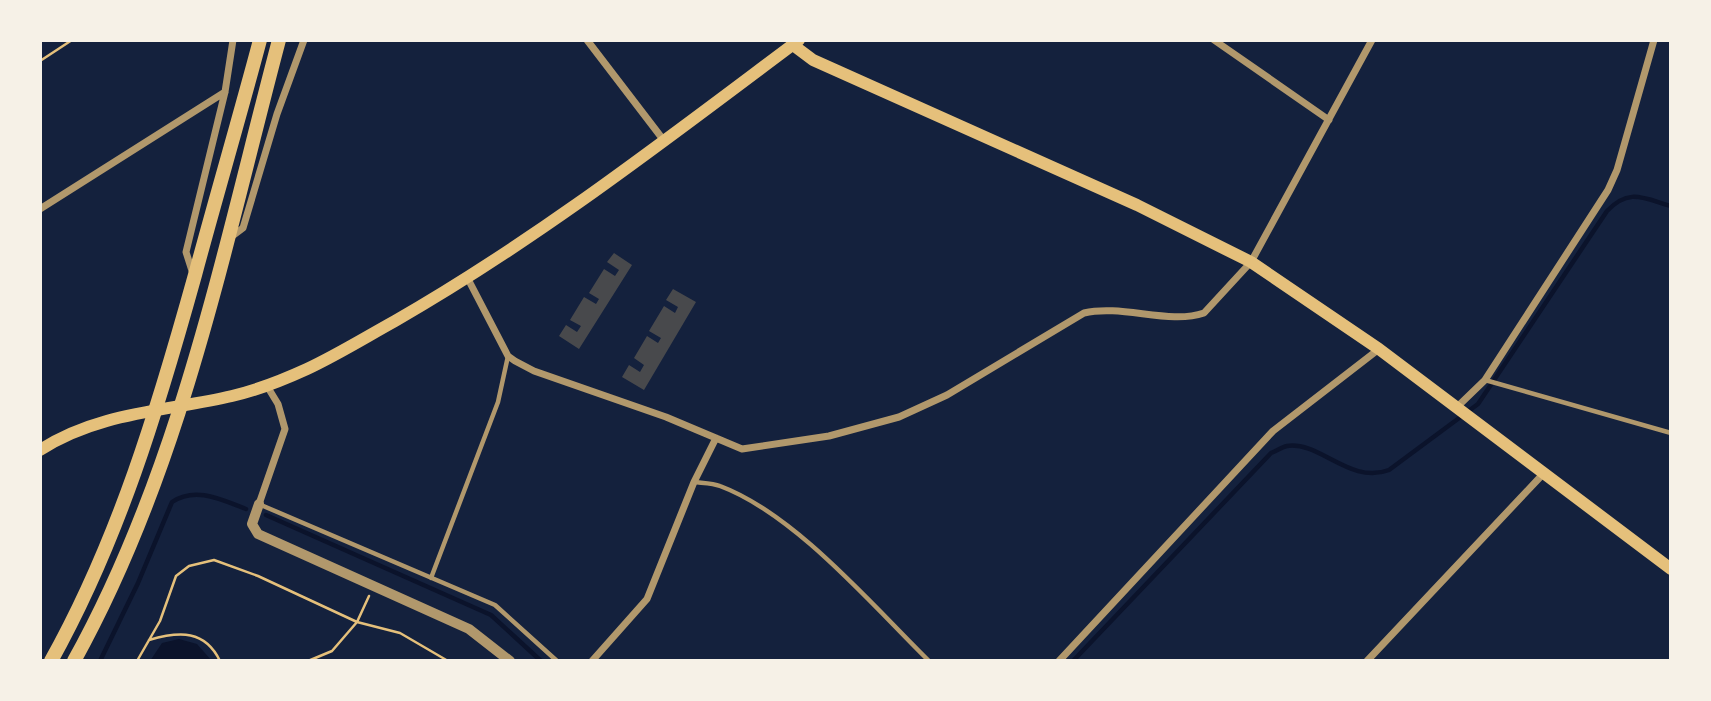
<svg xmlns="http://www.w3.org/2000/svg" width="1711" height="701" font-family="'Titillium Web',sans-serif">
<style>
.water{fill:#0b132b}
.lines{fill:none;stroke-linecap:round;stroke-linejoin:round}
.stream{stroke:#0b132b;stroke-width:4.5}
.building{fill:#48494c}
.path{stroke:#e5c07b;stroke-width:2.5}
.service{stroke:#b1986c;stroke-width:4.5}
.minor{stroke:#b1986c;stroke-width:7}
.tertiary{stroke:#b1986c;stroke-width:10}
.secondary{stroke:#e5c07b;stroke-width:12}
.primary{stroke:#e5c07b;stroke-width:12}
.trunk{stroke:#e5c07b;stroke-width:14}
</style>
<rect width="100%" height="100%" fill="#14213d"/>
<!-- water -->
<path class="water" d="M 179,639 L 197,644 L 212,661 L 150,661 L 162,643 Z"/>
<g class="lines">
<!-- stream -->
<path class="stream" d="M 266,515 L 491,615 L 541,661
M 100,661 L 138,583 L 172,502 C 196,486 222,500 246,509
M 1073,661 L 1271,453 C 1276,451 1282,447 1287,446 C 1320,441 1350,485 1389,470 L 1478,404 L 1607,211 C 1629,188 1643,198 1671,206"/>
</g>
<!-- building -->
<path class="building" d="M 614,253 L 632,265 L 579,349 L 559,336 L 566,325 L 577,332 L 581,326 L 570,320 L 584,297 L 596,304 L 599,299 L 589,293 L 604,269 L 615,276 L 619,270 L 607,262 Z
M 673,289 L 696,302 L 644,390 L 622,377 L 629,365 L 640,372 L 644,365 L 634,358 L 647,336 L 658,343 L 661,338 L 649,331 L 664,306 L 675,313 L 678,307 L 666,300 Z"/>
<g class="lines">
<!-- path -->
<path class="path" d="M 40,61 L 72,40
M 369,596 L 357,622 L 400,633 L 448,661
M 149,640 C 180,631 205,630 220,661
M 137,661 L 160,621 L 176,576 L 189,566 L 214,560 L 258,576 L 357,622 L 332,651 L 308,661"/>
<!-- service -->
<path class="service" d="M 1485,380 L 1671,433
M 694,482 C 702,483 713,483 720,486 C 795,514 872,605 929,661
M 261,505 L 495,605 L 557,661
M 431,578 L 498,402 L 508,356"/>
<!-- minor -->
<path class="minor" d="M 587,40 L 665,142
M 1214,40 L 1329,120
M 40,209 L 225,92
M 231,237 L 243,228 L 277,114 L 304,40
M 193,274 L 186,252 L 225,92 L 233,40
M 468,279 L 508,356 L 515,361 L 534,371 L 666,417 L 742,449 L 829,436 L 899,417 L 947,395 L 1084,313 C 1122,304 1169,325 1204,313 L 1251,262 L 1372,40
M 1456,408 L 1485,380 L 1608,190 L 1617,170 L 1654,40
M 259,504 L 285,429 L 278,404 L 267,386
M 592,661 L 647,599 L 694,482 L 716,438
M 1059,661 L 1273,431 L 1379,349
M 1367,661 L 1544,473"/>
<!-- tertiary -->
<path class="tertiary" d="M 259,504 L 252,524 L 258,534 L 469,629 L 510,661"/>
<!-- secondary -->
<path class="secondary" d="M 793,45 L 813,60 L 1137,205 L 1251,262 L 1379,349 L 1671,569"/>
<!-- primary -->
<path class="primary" d="M 40,450 C 98,412 168,411 232,396 C 258,390 283,380 307,369 C 337,355 366,337 395,321 C 538,239 668,138 799,40"/>
<!-- trunk -->
<path class="trunk" d="M 51,661 C 119,539 158,408 195,275 C 216,197 239,119 260,40
M 74,661 C 181,468 223,251 279,40"/>
</g>
<!-- border -->
<rect width="1711" height="701" fill="none" stroke="#f6f1e7" stroke-width="84"/>
</svg>
